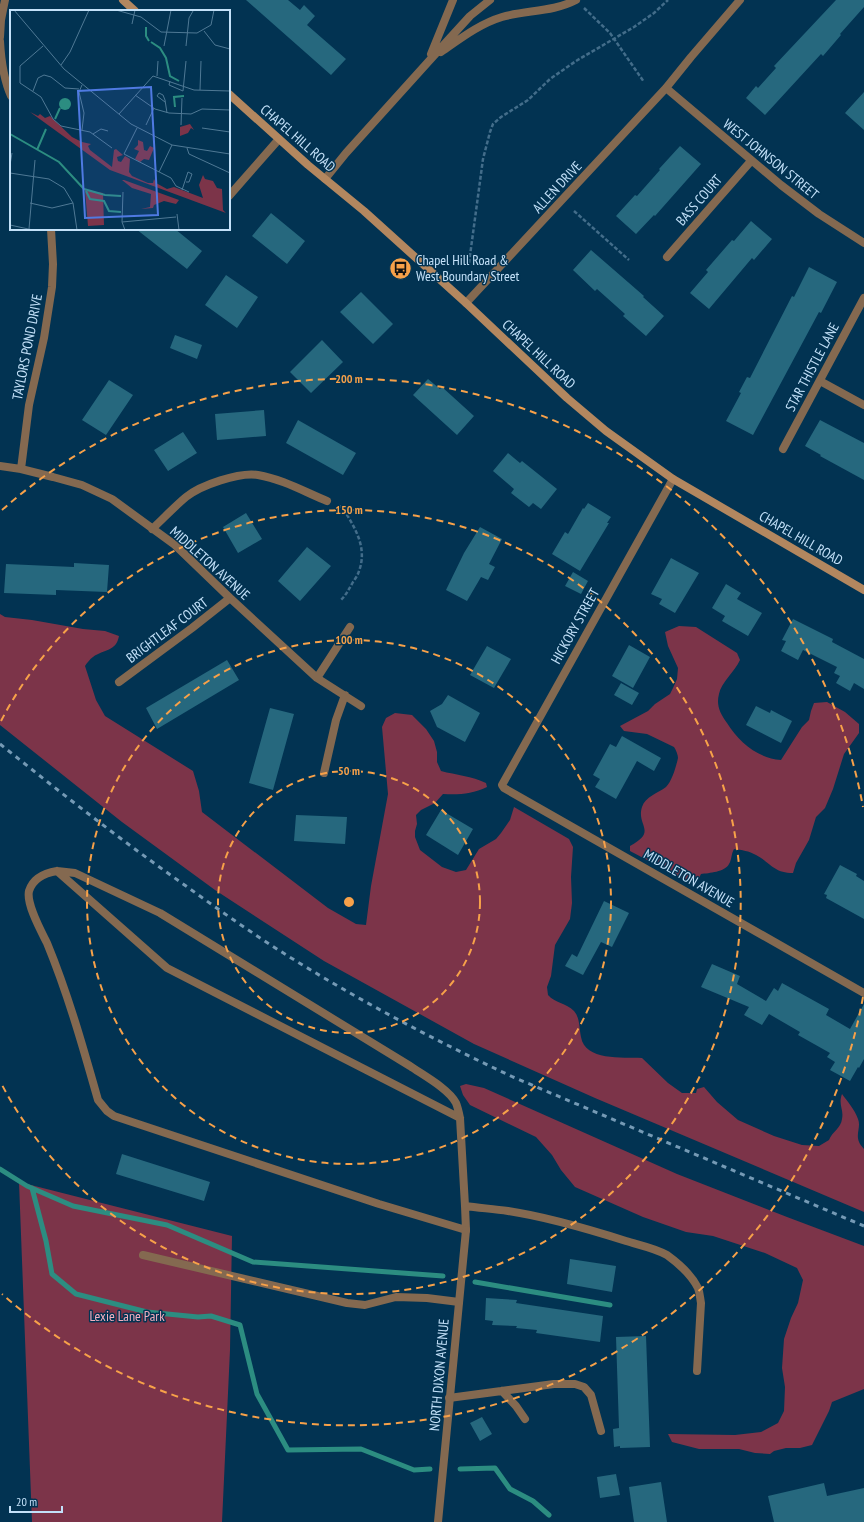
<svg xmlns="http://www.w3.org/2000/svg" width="864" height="1522" font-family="'PT Sans Narrow',sans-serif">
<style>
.green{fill:#7c3449}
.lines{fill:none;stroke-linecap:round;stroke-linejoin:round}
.stream{stroke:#2c8d81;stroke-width:5}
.building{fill:#26687e}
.path{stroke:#436d8a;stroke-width:2.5;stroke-dasharray:4 2;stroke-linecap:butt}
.service{stroke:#846950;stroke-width:8}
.minor{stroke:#846950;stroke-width:8}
.secondary{stroke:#b3875f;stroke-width:8}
.rail{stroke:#759ab5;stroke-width:3;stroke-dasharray:5 5;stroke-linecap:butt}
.ring{fill:none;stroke:#f7a149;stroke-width:2;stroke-dasharray:7 5}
.labels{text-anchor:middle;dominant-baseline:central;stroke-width:3;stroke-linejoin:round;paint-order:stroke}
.street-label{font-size:14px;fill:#c3e1f9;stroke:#023352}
.poi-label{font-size:14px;fill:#c3e1f9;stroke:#023352;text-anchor:start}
.park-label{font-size:14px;fill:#f5aebe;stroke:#023352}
.inset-river{fill:none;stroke:#2c8d81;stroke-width:2}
.inset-road{fill:none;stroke:#4f7995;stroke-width:1}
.view{fill:#4f7ae2;fill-opacity:0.15;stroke:#4f7ae2;stroke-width:2}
.inset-edge{fill:none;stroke:#c3e1f9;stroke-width:2}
.centre{fill:#f7a149;stroke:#023352;stroke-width:2}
.ring-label{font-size:12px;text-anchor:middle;font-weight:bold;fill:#f7a149;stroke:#023352;stroke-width:3;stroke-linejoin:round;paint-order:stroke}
</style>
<rect width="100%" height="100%" fill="#023352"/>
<!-- green -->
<path class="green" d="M 0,614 L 5,617 L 32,620 L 83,629 L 105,631 L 119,636 C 116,652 104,649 93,657 C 90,659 87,663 85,666 L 96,700 L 105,716 L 193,771 L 199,791 L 202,812 L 328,908 L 356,924 L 366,925 L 371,886 L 388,794 L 382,727 L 386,718 L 395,713 L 412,715 L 426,729 L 434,741 L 437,752 L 437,762 L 441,771 C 456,775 472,776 486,783 L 487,787 C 472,794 459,795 443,794 L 435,803 L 421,810 L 416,815 L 417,824 L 415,831 L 415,837 L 420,850 L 442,867 L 456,872 L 466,870 L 479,849 L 496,839 L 501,833 L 510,820 L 514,807 L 569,839 L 573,847 L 571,877 L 572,903 L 570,919 L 555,945 L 551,976 L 547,987 L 548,995 C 555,1003 566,1003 574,1011 C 580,1018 579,1027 581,1037 C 585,1061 622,1057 642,1058 L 668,1083 L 682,1093 L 696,1093 L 697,1089 L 704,1087 L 717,1102 L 738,1120 L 774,1136 L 802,1145 L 819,1146 L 829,1140 C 832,1132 841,1128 842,1119 C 844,1109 838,1105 842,1094 C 847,1101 855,1110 858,1119 C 862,1129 852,1137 864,1149 L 864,1212 L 595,1098 L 474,1044 L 324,961 L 215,890 L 122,822 L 0,725 Z
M 679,626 L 696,627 L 737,653 L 740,660 C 735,671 721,683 719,694 C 716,705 720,713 727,723 C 739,742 757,758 781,760 L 802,727 L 809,720 L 811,711 L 814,703 L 827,702 L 845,712 L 859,724 L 859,733 L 844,754 L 833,789 L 825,808 L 816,817 L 809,840 L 796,863 L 793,873 C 774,873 771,863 756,855 C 749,851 742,850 734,849 C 731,854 732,859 729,864 C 725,872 709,873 701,874 L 698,880 L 693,883 L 689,882 L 630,851 L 630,846 C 658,831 636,826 642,807 C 645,797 658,793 666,787 C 672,781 676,767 678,758 C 678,755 676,750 674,747 L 647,734 L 624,731 L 620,726 L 648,711 L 655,704 L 670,694 L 673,688 L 677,679 L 678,668 L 668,646 L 665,632 Z
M 466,1084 L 484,1088 L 677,1174 L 787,1217 L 864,1246 L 864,1389 L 832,1402 L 829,1411 L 812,1445 L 800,1448 L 786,1448 L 774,1451 L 770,1454 L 755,1453 L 739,1449 L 699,1449 L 672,1442 L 668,1434 L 735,1435 L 761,1432 L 778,1423 L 784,1411 L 785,1387 L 782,1368 L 784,1339 L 791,1318 L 798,1303 L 803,1280 L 797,1268 L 765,1253 L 713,1236 L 686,1232 L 643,1217 L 575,1187 L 561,1170 L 552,1155 L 536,1137 L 470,1105 L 463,1095 L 460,1086 Z
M 19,1182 L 232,1236 L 230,1350 L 222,1522 L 32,1522 Z"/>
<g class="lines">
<!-- stream -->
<path class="stream" d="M 0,1169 L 27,1186 L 73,1206 L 167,1225 L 253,1262 L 443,1276
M 32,1188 L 46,1241 L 52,1274 L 76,1294 L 147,1312 L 198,1317 L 211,1316 L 240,1325 L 257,1394 L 288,1450 L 361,1449 L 414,1470 L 430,1469
M 475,1282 L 610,1305
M 460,1469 L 495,1468 L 510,1489 L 533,1501 L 549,1515"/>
</g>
<!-- building -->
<path class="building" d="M 246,0 L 288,0 L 300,10 L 304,5 L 315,16 L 307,25 L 346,59 L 331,75 Z
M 836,0 L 864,0 L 864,7 L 840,34 L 841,35 L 823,56 L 821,54 L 765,115 L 746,98 L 756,86 L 758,88 L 776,68 L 774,66 Z
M 864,92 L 864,130 L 845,113 Z
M 680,146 L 701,164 L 655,216 L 654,215 L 636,234 L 616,216 L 635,195 L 637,196 L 660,170 L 659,169 Z
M 271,213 L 305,241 L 287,264 L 252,236 Z
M 751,221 L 772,239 L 754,260 L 752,258 L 709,309 L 690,293 L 708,272 L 706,270 L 732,240 L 734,241 Z
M 136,229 L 175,229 L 202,251 L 187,269 Z
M 591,250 L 644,296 L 643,297 L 664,316 L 646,336 L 623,316 L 625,314 L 597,289 L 595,291 L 573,270 Z
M 809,267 L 837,282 L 821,313 L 819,312 L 753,435 L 726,421 L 741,393 L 739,392 L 747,377 L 750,378 L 792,296 L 794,297 Z
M 226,275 L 258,297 L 237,328 L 205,305 Z
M 361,292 L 393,324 L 373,344 L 340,312 Z
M 175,335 L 202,345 L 197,359 L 170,348 Z
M 322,340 L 343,362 L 311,393 L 290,372 Z
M 428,379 L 440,389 L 442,387 L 474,416 L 457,435 L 413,395 Z
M 109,380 L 133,395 L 106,435 L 82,420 Z
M 264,410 L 266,436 L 217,440 L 215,414 Z
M 298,420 L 356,453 L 343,475 L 286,443 Z
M 820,420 L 864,443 L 864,480 L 820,456 L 821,455 L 805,446 Z
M 183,432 L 197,453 L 168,471 L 154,450 Z
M 508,453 L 520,463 L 522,461 L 557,489 L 541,509 L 533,503 L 529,507 L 511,493 L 514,489 L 493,471 Z
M 588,503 L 611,517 L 607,523 L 609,523 L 580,571 L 552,554 L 565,532 L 568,534 L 583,508 L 584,509 Z
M 246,513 L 262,539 L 238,553 L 223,527 Z
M 480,527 L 502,539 L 489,564 L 495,567 L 488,580 L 481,577 L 467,601 L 446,590 L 464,553 Z
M 307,547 L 331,566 L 300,601 L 278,581 Z
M 671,558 L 699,573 L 675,613 L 659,604 L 662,599 L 651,594 Z
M 74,563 L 109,565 L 107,592 L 56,590 L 56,595 L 4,593 L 6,564 L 74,567 Z
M 573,572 L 588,581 L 581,594 L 565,586 Z
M 726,584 L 741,593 L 737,599 L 762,613 L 748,636 L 722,621 L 725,616 L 712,608 Z
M 793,619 L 833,639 L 832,642 L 864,659 L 864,689 L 854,683 L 850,691 L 836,683 L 840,676 L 834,673 L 837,667 L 803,650 L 798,660 L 781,651 L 786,641 L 782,640 Z
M 629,645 L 650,657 L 633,688 L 612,676 Z
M 487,646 L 511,659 L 494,688 L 470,675 Z
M 227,660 L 239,680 L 157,729 L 146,708 Z
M 621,683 L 639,693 L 632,705 L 614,695 Z
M 448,695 L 480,713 L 465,742 L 437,727 L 430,711 L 442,704 Z
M 756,706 L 770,713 L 771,710 L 792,721 L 781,743 L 746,725 Z
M 270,708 L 294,714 L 273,790 L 249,783 Z
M 622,736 L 661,758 L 654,771 L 637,761 L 616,799 L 595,787 L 600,779 L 593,775 L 610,744 L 616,747 Z
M 441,810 L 473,829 L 458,855 L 426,835 Z
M 296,815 L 347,817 L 345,844 L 294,841 Z
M 840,865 L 857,874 L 856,876 L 864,881 L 864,919 L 826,898 L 827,895 L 824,894 Z
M 604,901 L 629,913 L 612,947 L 601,942 L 583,975 L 565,966 L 572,954 L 577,957 Z
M 712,964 L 740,976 L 737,984 L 766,1001 L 774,988 L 778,991 L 782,983 L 829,1009 L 826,1015 L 850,1029 L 864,1004 L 864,1059 L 859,1068 L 858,1067 L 850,1081 L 830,1070 L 835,1062 L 827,1057 L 830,1053 L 798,1035 L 800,1032 L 769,1014 L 762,1025 L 744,1015 L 749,1007 L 701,987 Z
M 122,1154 L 210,1182 L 204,1201 L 116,1174 Z
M 570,1259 L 616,1266 L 612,1292 L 567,1284 Z
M 486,1298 L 517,1300 L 516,1303 L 603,1316 L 600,1342 L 536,1333 L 537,1330 L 516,1328 L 517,1326 L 492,1325 L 493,1321 L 485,1320 Z
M 646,1336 L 650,1447 L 620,1448 L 620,1446 L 614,1447 L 613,1429 L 619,1428 L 616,1337 Z
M 482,1417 L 492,1434 L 480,1441 L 470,1423 Z
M 616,1474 L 620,1495 L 600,1498 L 597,1477 Z
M 661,1482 L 667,1522 L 634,1522 L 629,1487 Z
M 824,1483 L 827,1496 L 864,1488 L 864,1522 L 774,1522 L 768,1496 Z"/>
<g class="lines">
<!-- path -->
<path class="path" d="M 584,8 L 610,33 L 644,82
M 574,211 L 629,260
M 469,263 L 483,159 L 490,132 L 493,124 L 501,117 L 528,100 L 550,79 L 576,61 L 634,27 L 654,13 L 668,0
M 339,506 L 342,507 C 354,526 368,547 359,571 C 358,575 355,579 353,582 C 349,589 346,595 341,600"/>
<!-- service -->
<path class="service" d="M 441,52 C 460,39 479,24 502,17 C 527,10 553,12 576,0
M 431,54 L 453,0
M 325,179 L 346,153 L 429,61 L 470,16 L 490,0
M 229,196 L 279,139
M 57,871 L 75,873 L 160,913 L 410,1066 C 423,1075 449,1089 456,1103 C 458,1108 459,1113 460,1118 L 465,1206 L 466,1230 L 379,1204 L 114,1116 L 107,1111 L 98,1100 C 83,1047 68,994 47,943 C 41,931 26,904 29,891 C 33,878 45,873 57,871 Z
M 57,871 L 167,968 L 460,1118
M 465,1206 C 480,1208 494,1209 508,1211 C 548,1217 588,1229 626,1241 C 639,1245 655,1248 667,1255 C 678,1263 692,1276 698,1288 C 700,1293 700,1298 701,1303 L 697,1371
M 143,1255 L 347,1303 L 365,1305 L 396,1297 L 427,1298 L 459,1302
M 502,1391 L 516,1406 L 525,1419
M 449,1398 L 554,1384 L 575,1384 L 584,1387 L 591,1395 L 601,1431"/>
<!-- minor -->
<path class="minor" d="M 0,37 L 1,20 L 5,0
M 0,41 C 1,60 3,78 11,96
M 666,88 L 781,185 L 819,214 L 864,243
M 667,257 L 751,161
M 466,303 L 666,88 L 691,57 L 740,0
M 820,381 L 864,405
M 783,449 L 864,298
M 0,466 L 21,469 L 53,477 L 82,485 L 112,499 L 175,545 L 230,598 L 317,678 L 361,706
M 21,469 L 29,405 L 44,338 L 52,287 L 53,264 L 51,229
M 673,479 L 502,785 L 504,788 L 864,993
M 152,529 C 163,519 174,507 186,497 C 201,485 239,472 258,475 C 282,479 305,492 327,501
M 317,678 L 350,627
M 119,682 L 192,628 L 230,598
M 324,773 L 336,720 L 345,695
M 438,1522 L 466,1230"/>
<!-- secondary -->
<path class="secondary" d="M 123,0 L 135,11
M 229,94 L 308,165 L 364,211 L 466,303 L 567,398 L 606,431 L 673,479 L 864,590"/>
<!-- rail -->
<path class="rail" d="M 0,744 C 61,793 122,841 186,886 C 219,910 253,934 288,956 C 360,1001 436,1041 513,1077 L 864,1226"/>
</g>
<!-- distance rings -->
<g class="ring">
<circle cx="349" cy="902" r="131"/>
<circle cx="349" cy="902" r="262"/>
<path d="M1 721A392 392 0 1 1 1 1083"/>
<path d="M863 997A523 523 0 0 1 2 1294M2 510A523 523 0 0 1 863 807"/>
</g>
<!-- icons -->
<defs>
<symbol id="bus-disc" viewBox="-11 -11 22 22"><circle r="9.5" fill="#f7a149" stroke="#023352"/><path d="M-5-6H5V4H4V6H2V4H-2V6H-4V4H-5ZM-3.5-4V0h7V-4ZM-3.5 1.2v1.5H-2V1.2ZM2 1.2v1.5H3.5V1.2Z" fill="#111"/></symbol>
</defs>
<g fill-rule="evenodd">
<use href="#bus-disc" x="388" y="256" width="25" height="25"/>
</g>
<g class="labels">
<!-- street labels -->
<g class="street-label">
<text transform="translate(298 138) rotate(41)">CHAPEL HILL ROAD</text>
<text transform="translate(771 159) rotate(39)">WEST JOHNSON STREET</text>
<text transform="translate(557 187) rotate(-47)">ALLEN DRIVE</text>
<text transform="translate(699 200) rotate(-49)">BASS COURT</text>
<text transform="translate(27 347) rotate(-79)">TAYLORS POND DRIVE</text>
<text transform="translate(539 354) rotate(43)">CHAPEL HILL ROAD</text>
<text transform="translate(812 367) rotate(-62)">STAR THISTLE LANE</text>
<text transform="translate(801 538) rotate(30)">CHAPEL HILL ROAD</text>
<text transform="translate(210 563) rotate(42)">MIDDLETON AVENUE</text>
<text transform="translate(575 626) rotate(-61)">HICKORY STREET</text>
<text transform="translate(167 630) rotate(-37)">BRIGHTLEAF COURT</text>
<text transform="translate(689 878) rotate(30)">MIDDLETON AVENUE</text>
<text transform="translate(439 1375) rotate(-85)">NORTH DIXON AVENUE</text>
</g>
<!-- poi labels -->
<g class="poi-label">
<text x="416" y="260">Chapel Hill Road &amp;<tspan x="416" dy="16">West Boundary Street</tspan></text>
</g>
<!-- park labels -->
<g class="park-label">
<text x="127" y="1316">Lexie Lane Park</text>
</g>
</g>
<!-- overview -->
<g transform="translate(10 10)">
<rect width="220" height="220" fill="#023352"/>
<path d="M 20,102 L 28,106 L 30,104 L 35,108 L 40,106 L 62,127 L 72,132 L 81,134 L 78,136 L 80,140 L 102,157 L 104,140 L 106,139 L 113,145 L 107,147 L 108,151 L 111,152 L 115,146 L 120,149 L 119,162 L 122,166 L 138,173 L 143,173 L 144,169 L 146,173 L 157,179 L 164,177 L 193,188 L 189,175 L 193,165 L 195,169 L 203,171 L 207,178 L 212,179 L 213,200 L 216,203 L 100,160 ZM 180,114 L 184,120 L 181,118 L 178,123 L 170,126 L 170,117 ZM 128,130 L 133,132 L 134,140 L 137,141 L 140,136 L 144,138 L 139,150 L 134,149 L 130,152 L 125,149 L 129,141 L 124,139 L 128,135 ZM 112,170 L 114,170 L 169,190 L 166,194 L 154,191 L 144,195 L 143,198 L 131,199 L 140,197 L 141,184 L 122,178 ZM 75,180 L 93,183 L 94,215 L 78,216 Z" fill="#7c3449"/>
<path d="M49 94a6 6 0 1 1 12 0a6 6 0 1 1-12 0Z" fill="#2c8d81"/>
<path class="inset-river" d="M 136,17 L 136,26 L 139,31M 141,32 L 150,38 L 156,48 L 160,66 L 169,71M 165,97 L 164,87 L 174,86M 45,109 L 50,98M 0,124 L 49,152 L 74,179 L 95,185 L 111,186M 27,140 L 36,119M 76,181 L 80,189 L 94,191 L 99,201 L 111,202"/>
<path class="inset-road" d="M 4,0 L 54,59 L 121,114 L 162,135 L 220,144M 106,0 L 131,7 L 151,22 L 187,23 L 201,15 L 204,0M 122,14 L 125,0M 194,21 L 205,35 L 220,39M 33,36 L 10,56 L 10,73 L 31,87 L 43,109 L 51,116 L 80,122 L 102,138M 154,36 L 161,0M 176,36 L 179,8 L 183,1M 51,55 L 60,42 L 79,0M 147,66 L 148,51M 160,71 L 159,75 L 173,81 L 176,51M 190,80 L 191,51M 23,81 L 28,68 L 34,65 L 41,67 L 55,78 L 69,79M 125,85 L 145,99 L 159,103 L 181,104 L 192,99 L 220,100M 155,92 L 147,86 L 149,83 L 153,85 L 155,90 L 157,103M 109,104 L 143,66 L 184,80 L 220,81M 136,115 L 144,98M 171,115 L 172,88M 127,118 L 114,144 L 161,168 L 166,176 L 179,182M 192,118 L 220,122M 72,120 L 74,103 L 69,82 L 72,75M 83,124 L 91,119 L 98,121M 177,138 L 179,144 L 220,163M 0,155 L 2,143M 149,162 L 162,135M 0,163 L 39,169 L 54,178 L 63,193 L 67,220M 172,180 L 178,162 L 182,164 L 179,172 L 176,172M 113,182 L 112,212 L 115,220M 20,193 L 42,198 L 63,193M 167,204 L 169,220M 112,212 L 166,207M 0,215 L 23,220M 19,219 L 25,150"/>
<path class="view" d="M 141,77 L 148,205 L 75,208 L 68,81 Z"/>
<rect width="220" height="220" class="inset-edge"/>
</g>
<circle cx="349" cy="902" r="6" class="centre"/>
<g class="ring-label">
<text x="349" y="383">200 m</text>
<text x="349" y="514">150 m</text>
<text x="349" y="644">100 m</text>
<text x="349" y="775">50 m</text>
</g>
<!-- scale -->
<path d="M10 1506v6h52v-6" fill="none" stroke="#c3e1f9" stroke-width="2"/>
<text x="16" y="1506" font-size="12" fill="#c3e1f9" stroke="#023352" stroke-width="3" paint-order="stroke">20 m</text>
</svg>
